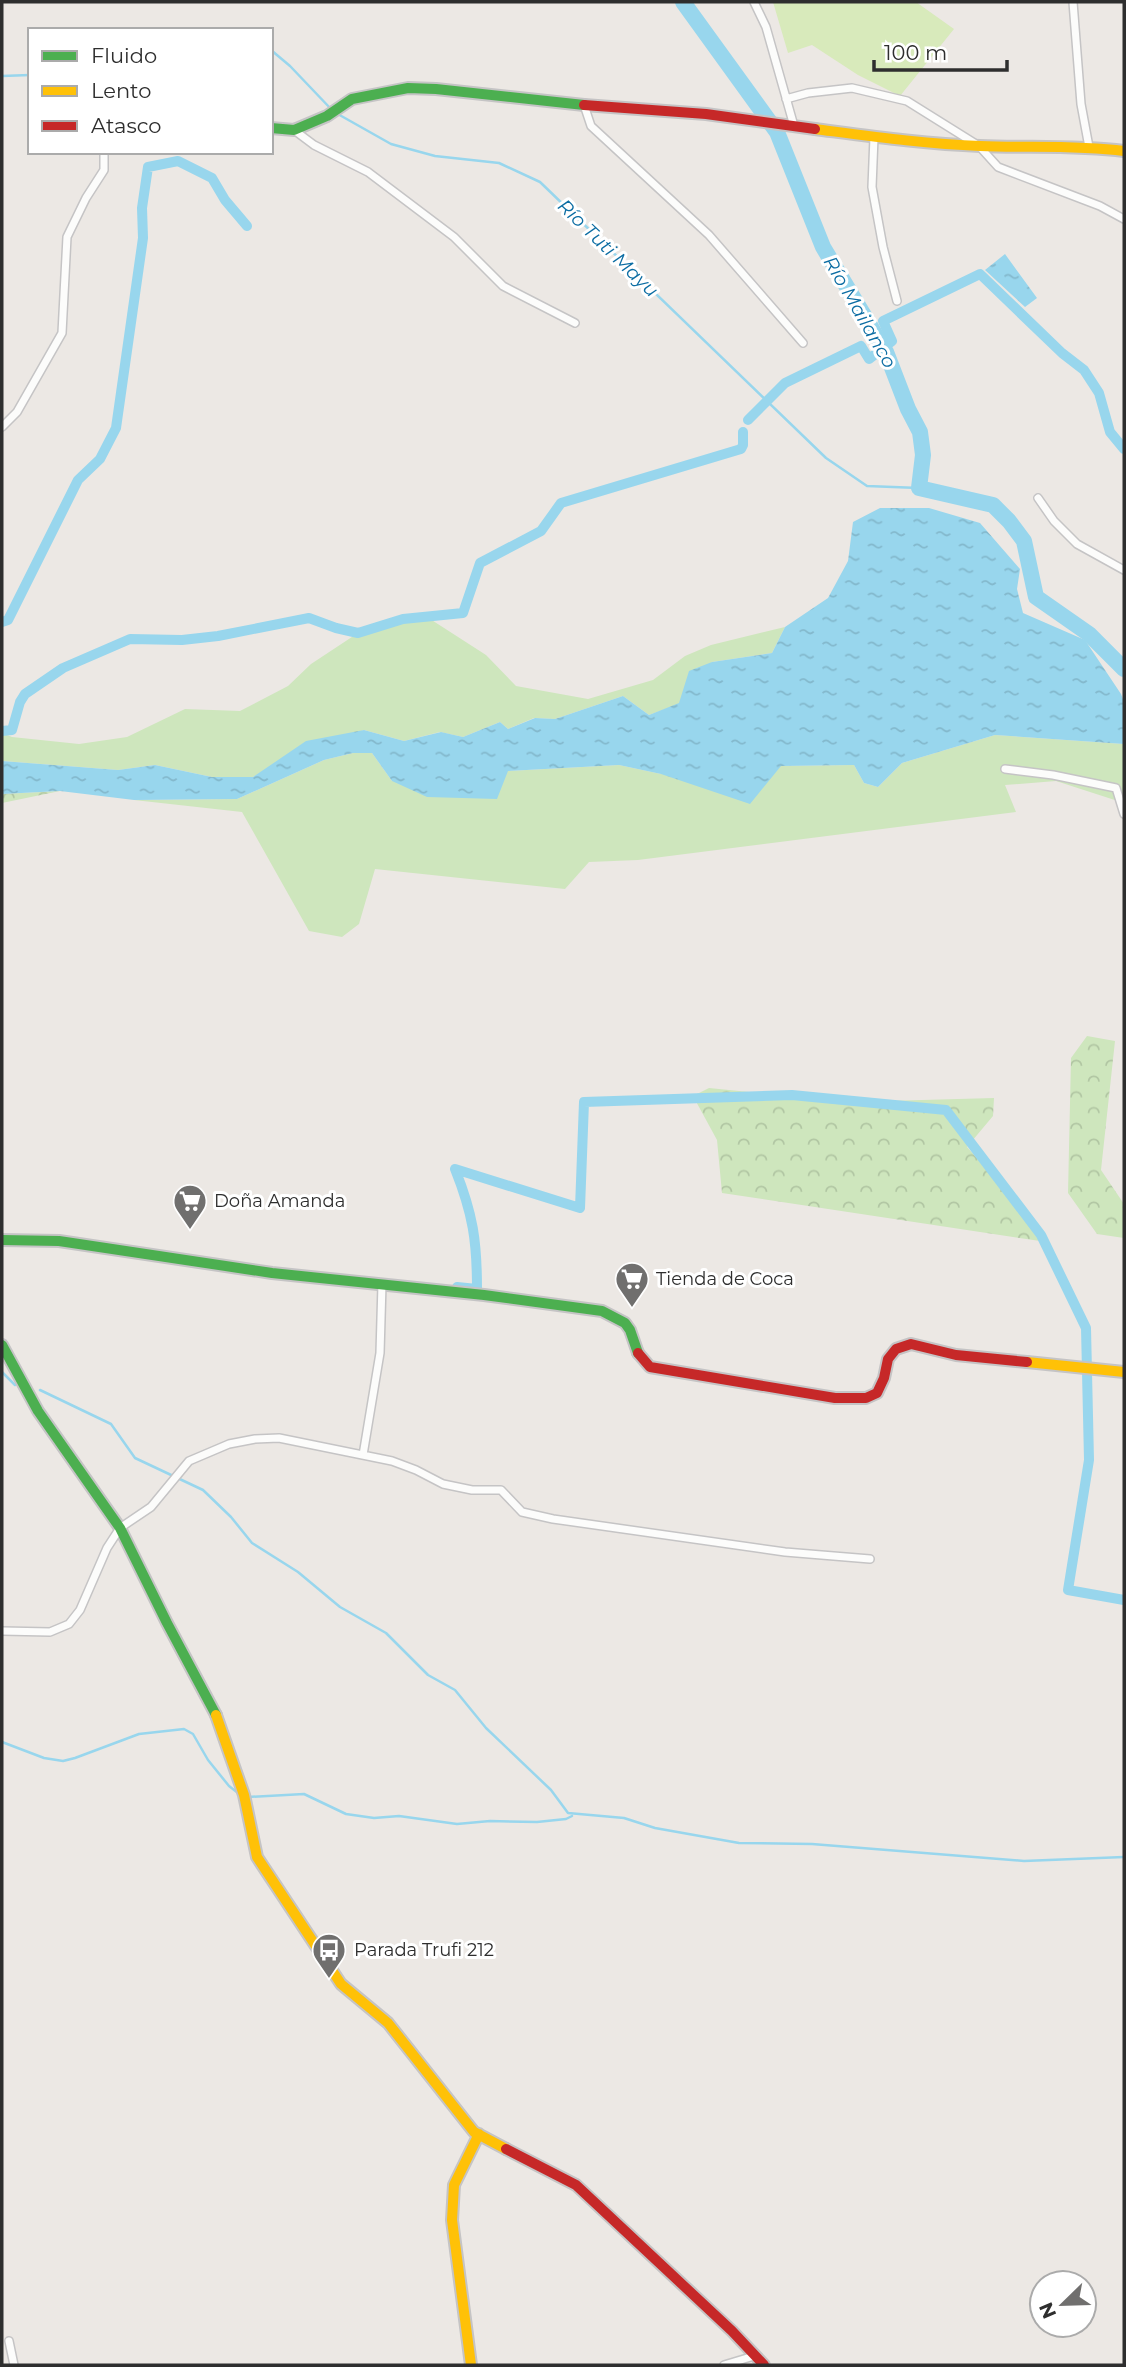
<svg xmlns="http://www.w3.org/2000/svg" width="1126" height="2367" font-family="Montserrat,sans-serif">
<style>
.grass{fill:#cee6bd}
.forest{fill:url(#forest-crowns)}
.pitch{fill:#d8eabb}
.water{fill:url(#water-ripples)}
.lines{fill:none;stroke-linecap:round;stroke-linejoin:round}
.stream{stroke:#98d6ed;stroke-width:2.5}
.canal{stroke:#98d6ed;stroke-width:10}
.river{stroke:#98d6ed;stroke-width:16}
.street-casing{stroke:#c5c4c5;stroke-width:10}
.fast-casing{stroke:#c5c4c5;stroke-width:14}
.slow-casing{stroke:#c5c4c5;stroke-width:14}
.jam-casing{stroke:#c5c4c5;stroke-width:14}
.street{stroke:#fcfcfb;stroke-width:7}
.fast{stroke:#4caf50;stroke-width:10}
.slow{stroke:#ffc107;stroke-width:10}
.jam{stroke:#c62828;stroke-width:10}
.labels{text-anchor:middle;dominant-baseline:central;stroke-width:6;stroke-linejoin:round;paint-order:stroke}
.poi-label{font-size:18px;fill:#2e2e2e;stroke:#fff;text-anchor:start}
.water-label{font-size:19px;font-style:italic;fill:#0c6da3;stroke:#fff}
</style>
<defs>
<pattern id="forest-crowns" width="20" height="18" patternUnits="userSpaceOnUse" patternTransform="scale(1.75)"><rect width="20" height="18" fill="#cee6bd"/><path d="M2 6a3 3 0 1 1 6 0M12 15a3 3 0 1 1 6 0" fill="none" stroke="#b1c6a3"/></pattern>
<pattern id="water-ripples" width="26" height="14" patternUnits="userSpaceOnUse" patternTransform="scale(1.75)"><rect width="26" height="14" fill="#98d6ed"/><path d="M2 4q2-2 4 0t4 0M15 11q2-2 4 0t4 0" fill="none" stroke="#83b8cc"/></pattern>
</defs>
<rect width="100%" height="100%" fill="#ece8e4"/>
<!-- grass -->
<path class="grass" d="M 427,617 L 486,655 L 516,686 L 588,699 L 653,680 L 685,656 L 711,645 L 785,627 L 772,653 L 712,662 L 679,704 L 649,715 L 623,696 L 555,719 L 534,718 L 508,729 L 500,722 L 463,737 L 440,732 L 404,741 L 364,730 L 275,764 L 253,777 L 212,777 L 155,765 L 118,770 L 2,761 L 2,733 L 12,737 L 79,744 L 127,737 L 185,709 L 240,711 L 288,686 L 311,664 L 358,633 L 403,619 Z
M 995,735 L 1124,744 L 1124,803 L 1056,781 L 1005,785 L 1016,812 L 638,860 L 589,862 L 565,889 L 375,869 L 359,924 L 342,937 L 309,931 L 242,812 L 134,800 L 237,799 L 324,760 L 353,753 L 372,753 L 392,781 L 508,771 L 619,765 L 661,774 L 781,766 L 854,765 L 864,783 L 878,787 L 902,763 Z"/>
<!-- forest -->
<path class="forest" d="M 60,791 L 2,803 L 2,794 Z
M 1087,1036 L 1115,1041 L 1101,1170 L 1124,1204 L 1124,1238 L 1097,1234 L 1068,1193 L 1071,1058 Z
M 709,1088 L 849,1102 L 994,1098 L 993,1116 L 967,1147 L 996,1179 L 1040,1241 L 722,1193 L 717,1140 L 693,1096 Z"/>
<!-- pitch -->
<path class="pitch" d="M 773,2 L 916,2 L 954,29 L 900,96 L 858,75 L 812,45 L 788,53 Z"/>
<!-- water -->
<path class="water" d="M 1005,254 L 1037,298 L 1025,307 L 985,270 Z
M 880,508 L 929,508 L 980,523 L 1020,569 L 1017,589 L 1023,613 L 1085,640 L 1121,694 L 1124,702 L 1124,744 L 995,735 L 902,763 L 878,787 L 864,783 L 854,765 L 781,766 L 750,804 L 661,774 L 619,765 L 508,771 L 497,799 L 427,797 L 392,781 L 372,753 L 353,753 L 324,760 L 237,799 L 134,800 L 60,791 L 2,794 L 2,761 L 118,770 L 155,765 L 212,777 L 253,777 L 306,741 L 364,730 L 404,741 L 441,732 L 463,737 L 500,722 L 508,729 L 535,718 L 555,719 L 623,696 L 649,715 L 679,703 L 689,671 L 712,662 L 772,653 L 785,627 L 828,598 L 848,561 L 853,522 Z"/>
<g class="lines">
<!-- stream -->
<path class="stream" d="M 271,50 L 290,66 L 331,109
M 2,76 L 30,75
M 336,113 L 391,144 L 435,156 L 499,163 L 540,182 L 826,458 L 867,486 L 919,488
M 2,1372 L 15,1385
M 40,1390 L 111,1424 L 135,1458 L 203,1490 L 231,1517 L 252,1543 L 298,1572 L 340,1607 L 386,1633 L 428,1675 L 455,1690 L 486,1728 L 551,1790 L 568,1813 L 624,1818 L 655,1828 L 739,1843 L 812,1844 L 1024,1861 L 1124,1857
M 2,1742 L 44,1758 L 63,1761 L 75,1758 L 139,1734 L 184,1729 L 193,1734 L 208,1760 L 229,1786 L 238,1793
M 247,1797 L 304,1794 L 346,1814 L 374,1818 L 399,1816 L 457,1824 L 490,1821 L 537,1822 L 566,1819 L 572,1816"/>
<!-- canal -->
<path class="canal" d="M 748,420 L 785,383 L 861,346 L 869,359 L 892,341 L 883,321 L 980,274 L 1062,353 L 1084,370 L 1099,393 L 1110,432 L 1124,449
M 2,622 L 8,620 L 78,480 L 100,459 L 116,428 L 143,238 L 142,208 L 148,167 L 178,161 L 212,178 L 225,200 L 247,226
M 2,731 L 12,730 L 20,702 L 25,694 L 63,668 L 130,639 L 182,640 L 218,636 L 309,618 L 336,628 L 358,633 L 403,619 L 463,613 L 480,563 L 541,531 L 561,503 L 741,449 L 743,445 L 743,432
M 457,1287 L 477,1289 C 477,1241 473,1214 455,1169 L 580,1208 L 584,1102 L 792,1095 L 946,1110 L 1041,1235 L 1086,1328 L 1089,1460 L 1068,1590 L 1124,1600"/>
<!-- river -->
<path class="river" d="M 683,2 L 777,132 L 823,247 L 886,352 L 908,409 L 920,432 L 923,455 L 919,488 L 993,505 L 1009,521 L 1024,541 L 1036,597 L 1089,634 L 1124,669"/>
<defs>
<path id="street" d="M 754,2 L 766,27 L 794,126
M 1073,2 L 1081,104 L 1089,147
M 786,99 L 808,93 L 852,88 L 907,101 L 979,146 L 998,167 L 1100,206 L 1124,219
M 584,105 L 591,126 L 709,235 L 803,343
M 294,130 L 314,145 L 368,172 L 454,237 L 503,286 L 575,323
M 874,137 L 872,187 L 883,247 L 897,301
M 2,427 L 17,412 L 62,333 L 67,237 L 86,198 L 104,170 L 104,152
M 1038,498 L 1054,521 L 1077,544 L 1124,570
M 1005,769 L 1053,775 L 1116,788 L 1124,814
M 363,1455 L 380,1353 L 382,1284
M 2,1631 L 50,1632 L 69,1624 L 80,1610 L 107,1548 L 120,1528 L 151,1507 L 189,1461 L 229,1444 L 255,1439 L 279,1438 L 392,1461 L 416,1470 L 443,1484 L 472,1490 L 501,1490 L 522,1512 L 553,1519 L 785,1552 L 870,1559
M 9,2341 L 14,2365
M 724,2365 L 754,2356"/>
<path id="fast" d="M 271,128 L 294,130 L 327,116 L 352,99 L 408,88 L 436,89 L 584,105
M 2,1240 L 59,1241 L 272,1273 L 484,1295 L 602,1311 L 625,1323 L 630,1330 L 638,1353
M 2,1345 L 38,1411 L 120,1528 L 167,1623 L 216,1715"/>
<path id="slow" d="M 815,129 C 869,136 925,144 980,146 C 1028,148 1076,145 1124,151
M 1027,1362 L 1124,1372
M 216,1715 L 244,1795 L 257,1857 L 341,1984 L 388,2023 L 474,2132 L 506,2149
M 471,2365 L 452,2220 L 454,2185 L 479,2134"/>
<path id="jam" d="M 584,105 L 706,114 L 815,129
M 638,1353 L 650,1367 L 835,1398 L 866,1398 L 877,1393 L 884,1378 L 888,1359 L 896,1349 L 911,1344 L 956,1355 L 1027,1362
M 506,2149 L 576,2185 L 732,2331 L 764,2365"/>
</defs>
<!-- street casing -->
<use href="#street" class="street-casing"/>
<!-- fast casing -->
<use href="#fast" class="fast-casing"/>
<!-- slow casing -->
<use href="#slow" class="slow-casing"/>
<!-- jam casing -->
<use href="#jam" class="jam-casing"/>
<!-- street -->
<use href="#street" class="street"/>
<!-- fast -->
<use href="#fast" class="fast"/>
<!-- slow -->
<use href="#slow" class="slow"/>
<!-- jam -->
<use href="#jam" class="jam"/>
</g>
<!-- icons -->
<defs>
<symbol id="supermarket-pin" viewBox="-11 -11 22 30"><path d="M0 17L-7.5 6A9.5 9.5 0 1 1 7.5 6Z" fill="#706f6e" stroke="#fff"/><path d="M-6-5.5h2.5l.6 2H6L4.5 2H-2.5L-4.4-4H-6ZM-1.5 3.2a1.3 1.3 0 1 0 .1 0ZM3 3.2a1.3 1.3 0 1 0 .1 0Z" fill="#fff"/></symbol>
<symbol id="bus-pin" viewBox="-11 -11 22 30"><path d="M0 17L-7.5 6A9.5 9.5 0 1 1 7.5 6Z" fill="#706f6e" stroke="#fff"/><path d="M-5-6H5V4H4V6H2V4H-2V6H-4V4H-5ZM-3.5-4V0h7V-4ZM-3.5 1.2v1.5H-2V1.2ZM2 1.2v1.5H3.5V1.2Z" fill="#fff"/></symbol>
</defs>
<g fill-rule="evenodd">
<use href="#supermarket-pin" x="171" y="1182" width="38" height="52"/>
<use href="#supermarket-pin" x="613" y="1260" width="38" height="52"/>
<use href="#bus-pin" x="310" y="1931" width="38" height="52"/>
</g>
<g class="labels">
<!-- poi labels -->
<g class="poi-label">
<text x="214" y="1201">Doña Amanda</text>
<text x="656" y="1279">Tienda de Coca</text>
<text x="354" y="1950">Parada Trufi 212</text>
</g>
<!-- water labels -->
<g class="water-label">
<text transform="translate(608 248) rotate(44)">Río Tuti Mayu</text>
<text transform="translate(860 312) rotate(60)">Río Mailanco</text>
</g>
</g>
<!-- border -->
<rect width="1126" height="2367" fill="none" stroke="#2e2e2e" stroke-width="7"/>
<!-- legend -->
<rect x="28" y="28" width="245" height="126" fill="#ffffff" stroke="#ababab" stroke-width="2"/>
<rect x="42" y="51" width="35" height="10" fill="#4caf50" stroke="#ababab" stroke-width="2"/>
<text x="91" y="63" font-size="21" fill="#2e2e2e">Fluido</text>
<rect x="42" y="86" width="35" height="10" fill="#ffc107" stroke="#ababab" stroke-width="2"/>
<text x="91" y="98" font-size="21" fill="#2e2e2e">Lento</text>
<rect x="42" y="121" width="35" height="10" fill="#c62828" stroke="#ababab" stroke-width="2"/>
<text x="91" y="133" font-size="21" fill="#2e2e2e">Atasco</text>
<!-- north arrow -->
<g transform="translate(1063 2304) rotate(247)"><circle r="33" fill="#ffffff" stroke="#ababab" stroke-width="2"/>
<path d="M0-5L12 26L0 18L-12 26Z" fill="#706f6e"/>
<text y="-10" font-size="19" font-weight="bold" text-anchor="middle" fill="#2e2e2e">N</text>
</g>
<!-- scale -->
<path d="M874 60v10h133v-10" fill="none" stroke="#2e2e2e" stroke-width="3.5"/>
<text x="884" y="60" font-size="21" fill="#2e2e2e" stroke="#ffffff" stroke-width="5" paint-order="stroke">100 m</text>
</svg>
